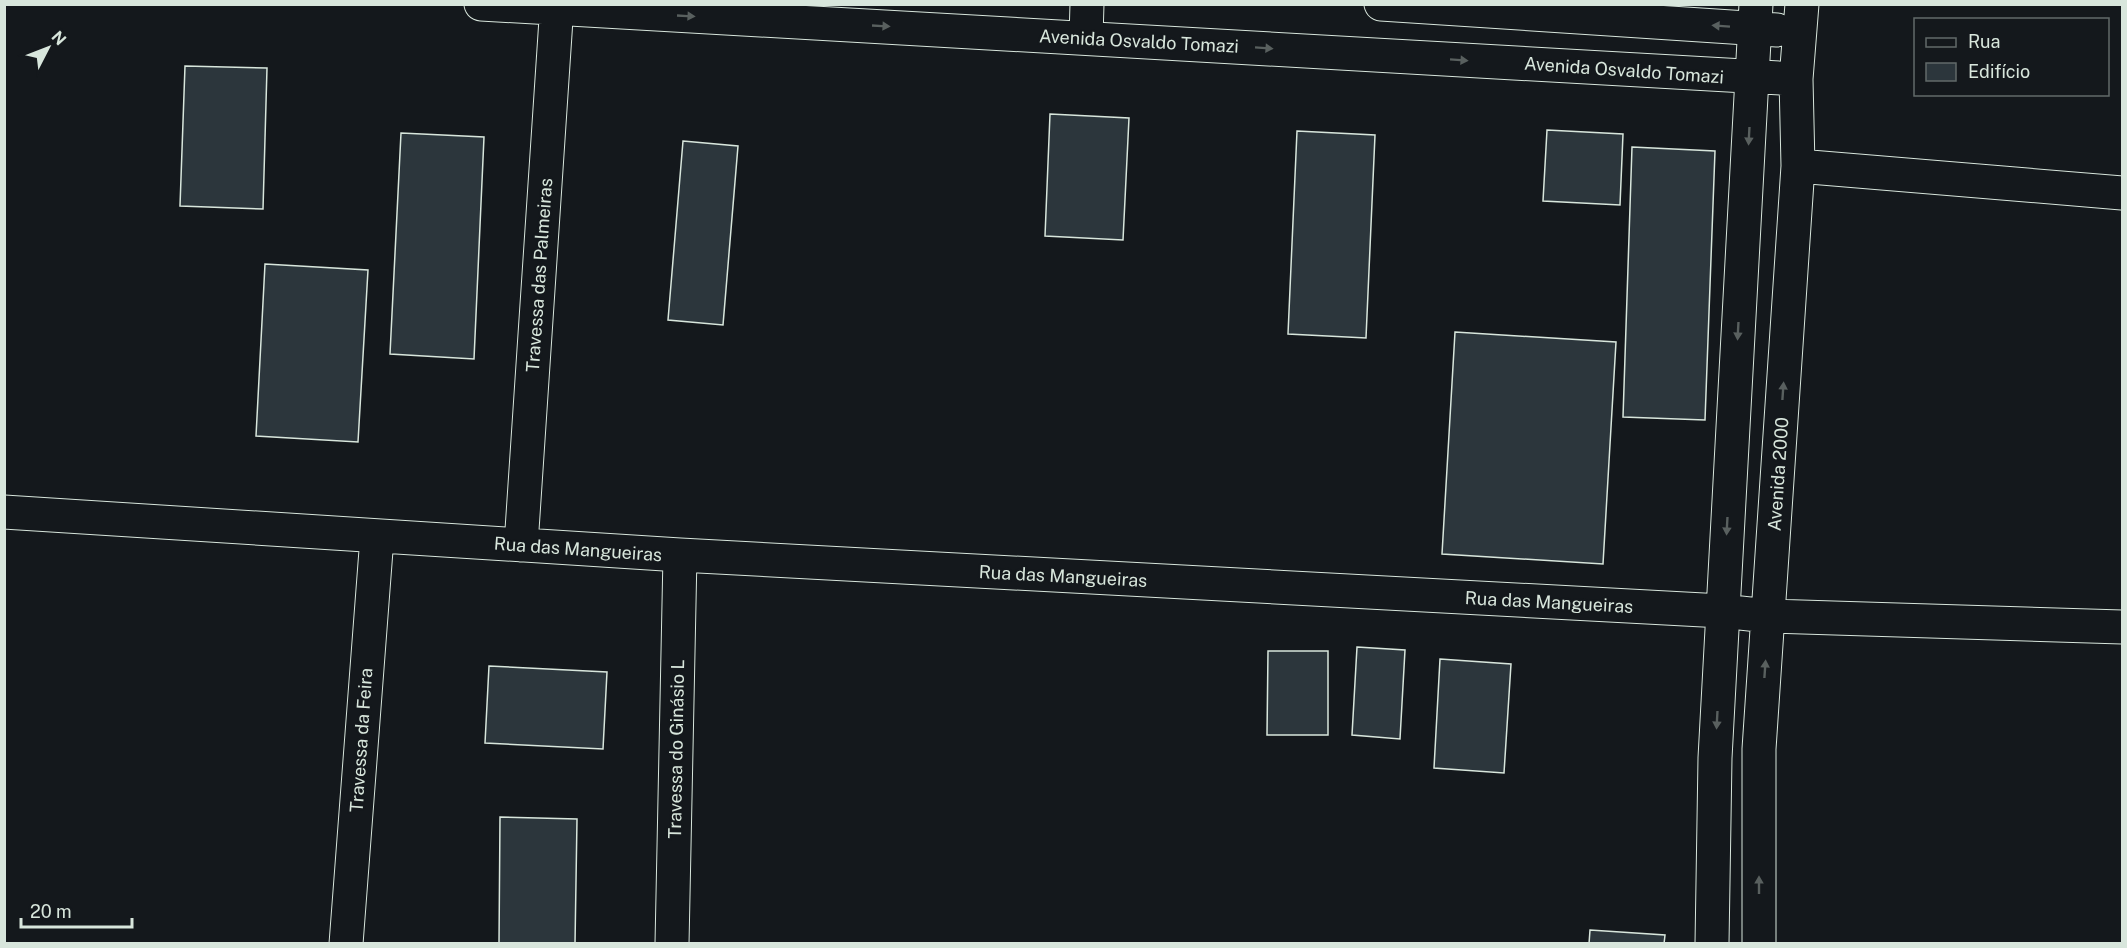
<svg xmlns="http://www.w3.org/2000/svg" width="2127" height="948" font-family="'Public Sans',sans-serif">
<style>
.building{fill:#2c363c;stroke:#d8e6dc;stroke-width:1.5}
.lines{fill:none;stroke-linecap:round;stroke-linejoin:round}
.minor-casing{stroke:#d8e6dc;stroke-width:35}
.minor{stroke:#14181c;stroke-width:33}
.oneway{fill:#59605f}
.labels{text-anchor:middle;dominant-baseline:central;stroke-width:4.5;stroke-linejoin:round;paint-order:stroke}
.street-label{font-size:18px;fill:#d8e6dc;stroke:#14181c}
</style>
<rect width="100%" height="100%" fill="#14181c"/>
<!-- building -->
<path class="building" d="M 185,66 L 267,68 L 263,209 L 180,206 Z
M 1050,114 L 1129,118 L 1123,240 L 1045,236 Z
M 1547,130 L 1623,134 L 1620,205 L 1543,201 Z
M 1297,131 L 1375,135 L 1366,338 L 1288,334 Z
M 401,133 L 484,137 L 474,359 L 390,354 Z
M 683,141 L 738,146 L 723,325 L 668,320 Z
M 1632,147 L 1715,151 L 1705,420 L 1623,417 Z
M 265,264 L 368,270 L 358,442 L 256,436 Z
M 1455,332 L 1616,342 L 1603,564 L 1442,554 Z
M 1357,647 L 1405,650 L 1400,739 L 1352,735 Z
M 1268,651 L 1328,651 L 1328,735 L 1267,735 Z
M 1440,659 L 1511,664 L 1504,773 L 1434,768 Z
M 489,666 L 607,672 L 603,749 L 485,743 Z
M 500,817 L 577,819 L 575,944 L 499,944 Z
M 1590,930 L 1665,935 L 1664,944 L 1589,944 Z"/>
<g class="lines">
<defs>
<path id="minor" d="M 481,4 L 1796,79
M 1381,4 L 1777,30
M 1086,37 L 1087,4
M 1798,166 L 2122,193
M 4,512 L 680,555 L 1722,611 L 1768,616 L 2122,627
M 521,545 L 557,4
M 346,944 L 377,537
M 672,944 L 680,555
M 1712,944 L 1715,758 L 1756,4
M 1759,944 L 1759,749 L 1798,166 L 1796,79 L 1802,4"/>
</defs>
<!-- minor casing -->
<use href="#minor" class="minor-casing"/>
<!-- minor -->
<use href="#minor" class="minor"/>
</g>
<!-- one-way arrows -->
<defs><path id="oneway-solid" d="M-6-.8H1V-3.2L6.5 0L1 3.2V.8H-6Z" transform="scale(1.5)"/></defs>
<g class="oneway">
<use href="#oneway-solid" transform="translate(686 16) rotate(3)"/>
<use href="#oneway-solid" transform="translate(881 26) rotate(3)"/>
<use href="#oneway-solid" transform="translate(1721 26) rotate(-176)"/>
<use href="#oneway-solid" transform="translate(1264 48) rotate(4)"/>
<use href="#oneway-solid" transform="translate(1459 60) rotate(4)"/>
<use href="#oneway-solid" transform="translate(1749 136) rotate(93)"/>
<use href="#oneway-solid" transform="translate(1738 331) rotate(93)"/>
<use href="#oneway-solid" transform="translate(1783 391) rotate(-86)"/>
<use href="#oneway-solid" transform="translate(1727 526) rotate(93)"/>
<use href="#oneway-solid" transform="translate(1765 669) rotate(-86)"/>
<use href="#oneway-solid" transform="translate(1717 720) rotate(93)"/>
<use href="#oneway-solid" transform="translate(1759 885) rotate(-90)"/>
</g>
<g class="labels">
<!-- street labels -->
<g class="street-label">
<text transform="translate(1139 41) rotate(3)">Avenida Osvaldo Tomazi</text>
<text transform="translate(1624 70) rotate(4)">Avenida Osvaldo Tomazi</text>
<text transform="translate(539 275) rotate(-86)">Travessa das Palmeiras</text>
<text transform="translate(1778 474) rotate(-86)">Avenida 2000</text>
<text transform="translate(578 549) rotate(4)">Rua das Mangueiras</text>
<text transform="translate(1063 576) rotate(3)">Rua das Mangueiras</text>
<text transform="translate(1549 602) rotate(3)">Rua das Mangueiras</text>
<text transform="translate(361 740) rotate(-86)">Travessa da Feira</text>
<text transform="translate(676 749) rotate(-89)">Travessa do Ginásio L</text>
</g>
</g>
<!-- border -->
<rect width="2127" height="948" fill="none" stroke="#d8e6dc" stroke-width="12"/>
<!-- legend -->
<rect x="1914" y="18" width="195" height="78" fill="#14181c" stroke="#626a69" stroke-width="1.5"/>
<rect x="1926" y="38" width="30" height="9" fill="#14181c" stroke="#626a69" stroke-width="1.5"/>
<text x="1968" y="48" font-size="18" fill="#d8e6dc">Rua</text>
<rect x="1926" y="63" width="30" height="18" fill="#2c363c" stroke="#626a69" stroke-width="1.5"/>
<text x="1968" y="78" font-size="18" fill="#d8e6dc">Edifício</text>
<!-- north arrow -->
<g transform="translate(48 48) rotate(48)" stroke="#14181c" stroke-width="4.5" paint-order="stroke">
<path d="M0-4.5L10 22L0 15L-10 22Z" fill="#d8e6dc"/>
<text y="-9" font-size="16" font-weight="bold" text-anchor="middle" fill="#d8e6dc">N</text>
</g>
<!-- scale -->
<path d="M21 918v9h111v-9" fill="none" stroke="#d8e6dc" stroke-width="3"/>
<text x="30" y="918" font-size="18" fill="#d8e6dc" stroke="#14181c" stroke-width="4.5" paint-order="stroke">20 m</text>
</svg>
